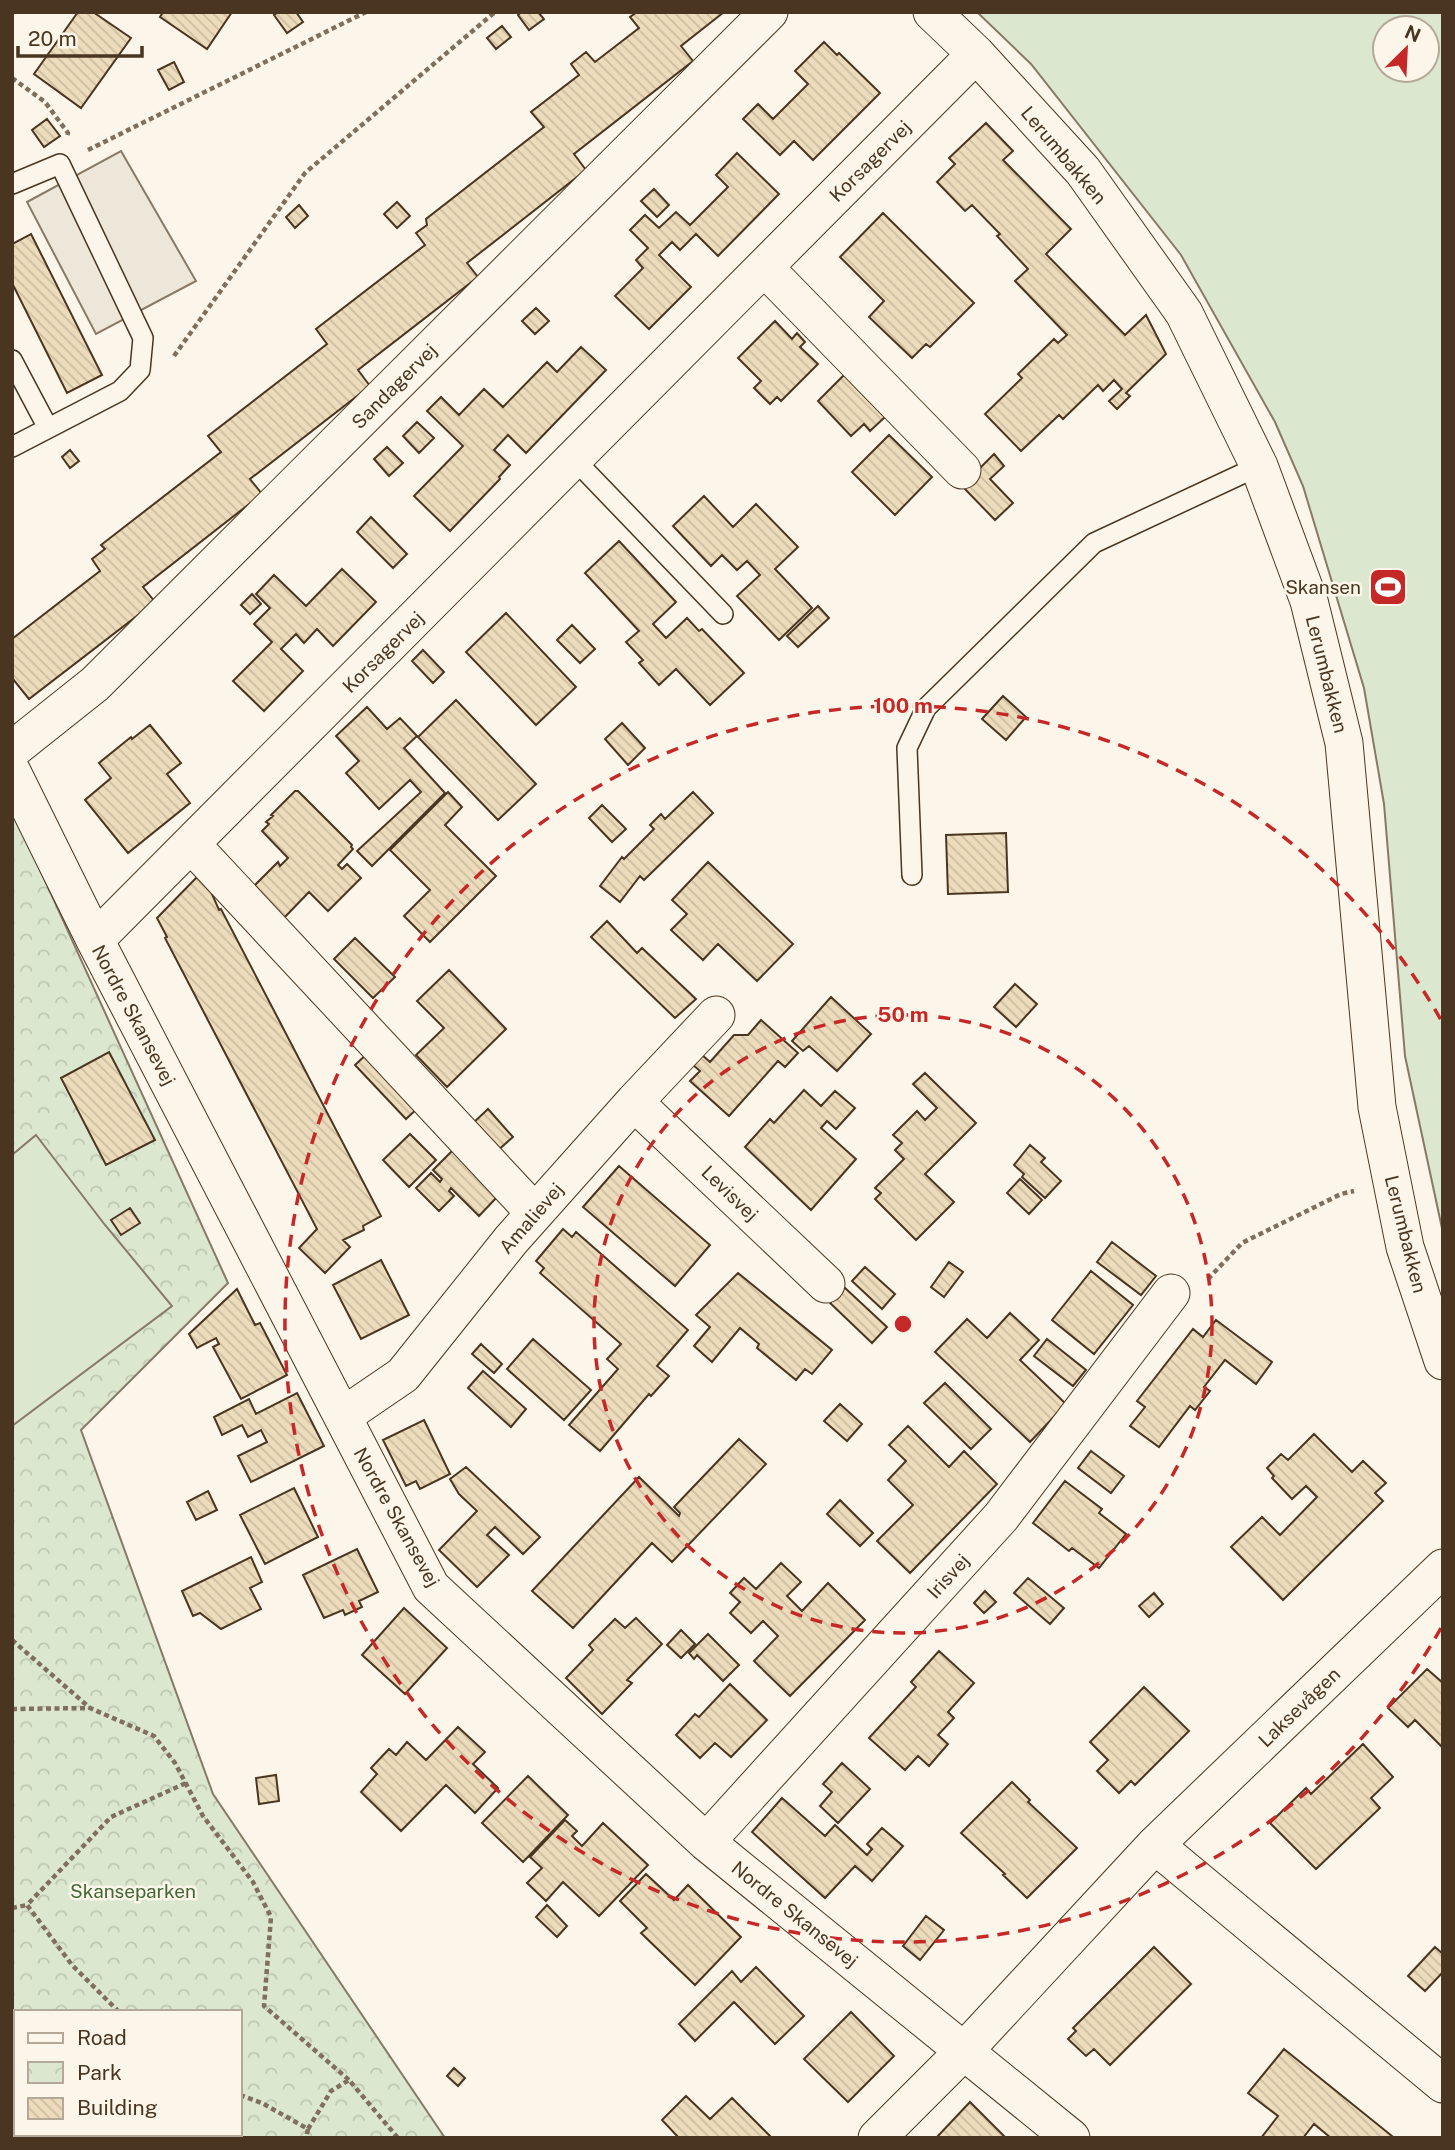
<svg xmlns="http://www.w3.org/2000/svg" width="1455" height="2150" font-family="'Public Sans',sans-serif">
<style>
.park{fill:url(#park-crowns);stroke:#887966;stroke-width:2;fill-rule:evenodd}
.garden{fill:#dce7d0;stroke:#887966;stroke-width:2;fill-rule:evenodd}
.parking{fill:#ede7d9;stroke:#887966;stroke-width:2}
.building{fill:url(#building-back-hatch);stroke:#4a3520;stroke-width:2}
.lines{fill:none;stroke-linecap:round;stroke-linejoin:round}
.service-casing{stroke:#4a3520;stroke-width:22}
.minor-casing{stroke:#4a3520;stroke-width:39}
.path{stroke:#7f6f5c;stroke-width:4.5;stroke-dasharray:5 3.5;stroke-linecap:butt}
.service{stroke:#fbf6e9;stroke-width:19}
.minor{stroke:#fbf6e9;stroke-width:37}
.ring{fill:none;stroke:#c62828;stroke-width:3.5;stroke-dasharray:12 9}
.labels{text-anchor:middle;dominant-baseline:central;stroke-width:5;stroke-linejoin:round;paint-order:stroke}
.street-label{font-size:19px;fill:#4a3520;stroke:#fbf6e9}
.poi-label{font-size:19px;fill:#4a3520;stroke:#fbf6e9;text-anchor:end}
.park-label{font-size:19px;fill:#436837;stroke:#fbf6e9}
.centre{fill:#c62828;stroke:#fbf6e9;stroke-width:3.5}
.ring-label{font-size:21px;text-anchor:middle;font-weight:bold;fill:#c62828;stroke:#fbf6e9;stroke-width:5;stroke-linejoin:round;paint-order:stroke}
</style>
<defs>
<pattern id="park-crowns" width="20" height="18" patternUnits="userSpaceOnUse" patternTransform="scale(1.75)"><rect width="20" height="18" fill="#dce7d0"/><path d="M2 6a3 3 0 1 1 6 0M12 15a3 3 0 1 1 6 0" fill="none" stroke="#bec7b2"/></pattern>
<pattern id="building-back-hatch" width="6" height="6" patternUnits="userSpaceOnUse" patternTransform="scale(1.75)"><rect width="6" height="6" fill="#ecdcbc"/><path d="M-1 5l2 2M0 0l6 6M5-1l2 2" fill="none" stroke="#ccbda1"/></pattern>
</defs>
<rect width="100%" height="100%" fill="#fbf6e9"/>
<!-- park -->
<path class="park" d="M 12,808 L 228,1283 L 81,1430 L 213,1794 L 445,2138 L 12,2138 ZM 16,2012 L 240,2012 L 240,2134 L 16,2134 Z"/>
<!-- garden -->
<path class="garden" d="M 977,12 L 1443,12 L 1443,1233 L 1405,1056 L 1384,804 L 1364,688 L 1303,486 L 1275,422 L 1181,255 L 1031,64 ZM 1385,28 L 1427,28 L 1427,70 L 1385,70 Z
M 36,1135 L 105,1225 L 172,1306 L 12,1426 L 12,1155 Z"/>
<!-- parking -->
<path class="parking" d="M 121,151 L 196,281 L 96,334 L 27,202 Z"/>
<!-- building -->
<path class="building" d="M 78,12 L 93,12 L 131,38 L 81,108 L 34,74 Z
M 163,12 L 232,12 L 207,49 L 160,17 Z
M 278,12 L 296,12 L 303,22 L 287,33 L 274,15 Z
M 521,12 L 538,12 L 544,19 L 529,30 L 518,15 Z
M 637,12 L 724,12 L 681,46 L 693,61 L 574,154 L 586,170 L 467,263 L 478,277 L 358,370 L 370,386 L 250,479 L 262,494 L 143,587 L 155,602 L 29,699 L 12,678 L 12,639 L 100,571 L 92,559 L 105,549 L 101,545 L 221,452 L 208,436 L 327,344 L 316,329 L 425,245 L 416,233 L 427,225 L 426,219 L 544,127 L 531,112 L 579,75 L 571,64 L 586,52 L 595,62 L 639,28 L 630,17 Z
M 502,26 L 511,37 L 496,49 L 487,38 Z
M 824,42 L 837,55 L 839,53 L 880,93 L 813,160 L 794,141 L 780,155 L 743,119 L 758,104 L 773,119 L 808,84 L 795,71 Z
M 174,62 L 184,82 L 169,90 L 158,70 Z
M 47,119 L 60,136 L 44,147 L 32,130 Z
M 986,123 L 1013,151 L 1003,160 L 1071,229 L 1046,254 L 1125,335 L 1146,315 L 1166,354 L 1126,393 L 1130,396 L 1117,409 L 1109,401 L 1122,389 L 1114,380 L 1103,391 L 1098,385 L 1063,419 L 1059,415 L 1021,451 L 985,414 L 1022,378 L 1018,374 L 1054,339 L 1058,343 L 1067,335 L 1015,281 L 1028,269 L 997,236 L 1000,234 L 972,205 L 965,211 L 937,182 L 955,164 L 949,158 Z
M 737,153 L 779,194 L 718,256 L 696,234 L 680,250 L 672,242 L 659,255 L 691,287 L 649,329 L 615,296 L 643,268 L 636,260 L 648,248 L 630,230 L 645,215 L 659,228 L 676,212 L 690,225 L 728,187 L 716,175 Z
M 654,189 L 669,205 L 657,217 L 641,201 Z
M 397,202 L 410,216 L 397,228 L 384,214 Z
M 299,205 L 308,216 L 295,228 L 286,217 Z
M 883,213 L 974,303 L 930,347 L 926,344 L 912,358 L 869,317 L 884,301 L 840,257 Z
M 31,234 L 102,375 L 67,393 L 12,283 L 12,244 Z
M 536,308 L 549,321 L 535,334 L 522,321 Z
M 775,321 L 792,339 L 797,333 L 805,342 L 800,347 L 818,364 L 781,401 L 777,397 L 770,404 L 754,388 L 761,381 L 738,358 Z
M 581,347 L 606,370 L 526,453 L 508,435 L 494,450 L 510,465 L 499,477 L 500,479 L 450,531 L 414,496 L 463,446 L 427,411 L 441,397 L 459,415 L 484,389 L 503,407 L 547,362 L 557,372 Z
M 844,375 L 885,417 L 870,431 L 864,424 L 851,436 L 818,401 Z
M 417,422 L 434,438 L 419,453 L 403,436 Z
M 889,435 L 932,477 L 895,515 L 852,472 Z
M 387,447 L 403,463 L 389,476 L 374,459 Z
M 70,450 L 79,461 L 70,468 L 62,457 Z
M 994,454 L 1004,466 L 990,479 L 1013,503 L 995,520 L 962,486 Z
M 704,496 L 733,527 L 756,504 L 798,547 L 775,569 L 812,608 L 779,640 L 737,596 L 760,575 L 747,561 L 737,570 L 722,555 L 711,566 L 673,526 Z
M 371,517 L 407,554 L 393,568 L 357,532 Z
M 619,541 L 676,602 L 653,624 L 666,638 L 687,618 L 699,631 L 702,629 L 744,673 L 710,705 L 676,669 L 659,685 L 639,663 L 643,660 L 626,642 L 639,631 L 585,573 Z
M 342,569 L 376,602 L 333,646 L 317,629 L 304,643 L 296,634 L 281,649 L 303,671 L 264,711 L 233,681 L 272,642 L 254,624 L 270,608 L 256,594 L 274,575 L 306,606 Z
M 252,594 L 261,604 L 250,614 L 241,605 Z
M 818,606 L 829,618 L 798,647 L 787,636 Z
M 506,613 L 576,687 L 536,725 L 466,652 Z
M 572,625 L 595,649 L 580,663 L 557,640 Z
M 423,650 L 444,672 L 433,683 L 412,661 Z
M 1003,696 L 1026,717 L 1006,740 L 982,719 Z
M 456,700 L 536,784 L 498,820 L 418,737 Z
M 367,707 L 387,729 L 400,718 L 417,736 L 404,748 L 445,793 L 372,866 L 357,851 L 421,792 L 410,780 L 379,809 L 346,773 L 359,761 L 336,736 Z
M 622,723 L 645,748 L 628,765 L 605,739 Z
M 150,725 L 181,763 L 167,774 L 190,803 L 128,853 L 85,800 L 111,778 L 99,763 L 131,737 L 132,739 Z
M 295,791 L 298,791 L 352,845 L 351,847 L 353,849 L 338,865 L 342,869 L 347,864 L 361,878 L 328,911 L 309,892 L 283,919 L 252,888 L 278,862 L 280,866 L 288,858 L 262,831 L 269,824 L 266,822 L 273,816 L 271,815 Z
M 448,792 L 462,807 L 445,825 L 496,876 L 430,942 L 404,916 L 430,890 L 390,850 Z
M 693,792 L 713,813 L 644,880 L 640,876 L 620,902 L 600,886 L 622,857 L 624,859 L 654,829 L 650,825 L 661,814 L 665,819 Z
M 602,805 L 626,829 L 612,842 L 589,818 Z
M 1006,833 L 1008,892 L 948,894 L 946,835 Z
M 708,862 L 793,944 L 757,981 L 718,944 L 703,960 L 671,930 L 687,914 L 672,900 Z
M 198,876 L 204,876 L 219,910 L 221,909 L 381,1216 L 363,1226 L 364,1230 L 343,1240 L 350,1247 L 325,1273 L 299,1248 L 317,1229 L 165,938 L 167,937 L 157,918 Z
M 607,921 L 637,953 L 642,948 L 696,999 L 675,1018 L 591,937 Z
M 355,938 L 395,977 L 373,998 L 334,959 Z
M 449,970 L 506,1029 L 447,1087 L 416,1055 L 444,1028 L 417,1001 Z
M 1015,984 L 1037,1004 L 1016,1027 L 994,1007 Z
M 831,997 L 871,1034 L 837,1071 L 809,1046 L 803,1051 L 792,1041 Z
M 761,1020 L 798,1053 L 785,1067 L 778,1061 L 729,1116 L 690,1081 L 700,1071 L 692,1064 L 701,1054 L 710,1062 L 734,1035 L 748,1035 Z
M 109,1052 L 155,1140 L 106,1165 L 61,1078 Z
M 369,1052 L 420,1106 L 406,1119 L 355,1065 Z
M 925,1073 L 976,1123 L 925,1174 L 954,1202 L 916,1240 L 875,1199 L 881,1193 L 875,1188 L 904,1159 L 895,1150 L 902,1143 L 893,1135 L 917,1111 L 925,1120 L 937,1108 L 913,1084 Z
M 804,1090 L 821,1106 L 835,1091 L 855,1108 L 836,1129 L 827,1121 L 821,1128 L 856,1159 L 811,1210 L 745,1147 L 770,1119 L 774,1123 Z
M 488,1109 L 513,1137 L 496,1152 L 471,1125 Z
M 410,1134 L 436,1160 L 409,1187 L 383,1160 Z
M 1030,1145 L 1045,1158 L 1041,1162 L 1061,1181 L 1045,1198 L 1022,1177 L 1024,1174 L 1014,1165 Z
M 453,1150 L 498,1196 L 479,1216 L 451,1188 L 449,1191 L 454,1196 L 439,1211 L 416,1188 L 431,1173 L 440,1182 L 442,1179 L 433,1170 Z
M 619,1166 L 710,1245 L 675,1286 L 583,1207 Z
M 1020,1179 L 1042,1200 L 1029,1214 L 1007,1193 Z
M 130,1208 L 140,1223 L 121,1235 L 111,1220 Z
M 563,1229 L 572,1237 L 576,1232 L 688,1330 L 657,1366 L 669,1376 L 651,1396 L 649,1394 L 600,1451 L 569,1425 L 618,1369 L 607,1359 L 621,1344 L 540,1273 L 544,1268 L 536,1261 Z
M 1112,1242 L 1156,1276 L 1141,1295 L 1097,1262 Z
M 381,1260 L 409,1315 L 361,1339 L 333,1285 Z
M 949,1262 L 963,1272 L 944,1297 L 931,1287 Z
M 865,1267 L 895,1294 L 882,1309 L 852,1281 Z
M 1091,1271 L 1133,1305 L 1094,1354 L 1052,1320 Z
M 738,1273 L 832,1350 L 812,1374 L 805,1369 L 796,1380 L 757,1348 L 759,1344 L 740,1328 L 712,1362 L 694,1346 L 710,1327 L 696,1315 Z
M 844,1287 L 887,1327 L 872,1343 L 830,1303 Z
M 237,1289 L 255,1325 L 260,1323 L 287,1375 L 241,1399 L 213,1347 L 219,1344 L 216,1338 L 197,1348 L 189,1334 Z
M 1010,1313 L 1039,1340 L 1020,1360 L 1066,1404 L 1030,1442 L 935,1352 L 967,1319 L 987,1338 Z
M 1216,1320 L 1272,1362 L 1256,1384 L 1225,1360 L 1204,1387 L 1210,1391 L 1195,1410 L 1190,1406 L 1159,1447 L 1130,1426 L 1145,1407 L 1137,1401 L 1193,1329 L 1203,1337 Z
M 533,1339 L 591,1390 L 564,1420 L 507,1369 Z
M 1047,1339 L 1086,1370 L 1073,1386 L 1034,1356 Z
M 481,1344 L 502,1364 L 494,1373 L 472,1354 Z
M 483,1371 L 526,1409 L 511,1427 L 468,1388 Z
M 945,1383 L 991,1429 L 971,1449 L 924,1403 Z
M 297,1393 L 324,1446 L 251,1482 L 238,1456 L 267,1442 L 261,1430 L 248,1437 L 242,1425 L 222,1435 L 214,1417 L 249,1399 L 256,1414 Z
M 840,1404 L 862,1424 L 847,1441 L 824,1421 Z
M 424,1420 L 450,1474 L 420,1489 L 416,1481 L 406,1486 L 383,1440 Z
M 908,1426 L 949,1467 L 964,1451 L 997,1484 L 910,1573 L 877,1541 L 913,1505 L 888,1480 L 906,1461 L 889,1445 Z
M 1314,1434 L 1352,1472 L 1363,1461 L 1386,1483 L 1375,1493 L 1383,1501 L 1283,1600 L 1231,1547 L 1262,1517 L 1280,1535 L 1317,1497 L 1306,1486 L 1292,1499 L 1272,1478 L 1274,1476 L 1267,1468 L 1281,1454 L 1288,1460 Z
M 739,1439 L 766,1464 L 672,1562 L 652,1543 L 573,1628 L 532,1591 L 639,1477 L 679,1516 L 680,1513 L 674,1507 Z
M 1091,1451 L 1124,1476 L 1111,1493 L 1078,1468 Z
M 466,1467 L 540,1537 L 523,1554 L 495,1527 L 487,1535 L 509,1555 L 477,1587 L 439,1550 L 477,1511 L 459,1494 L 450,1479 Z
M 1065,1481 L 1102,1509 L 1099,1513 L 1126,1534 L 1099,1568 L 1072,1548 L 1069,1551 L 1033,1523 Z
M 294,1488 L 318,1537 L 265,1564 L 240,1515 Z
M 208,1491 L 217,1510 L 196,1520 L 187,1502 Z
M 840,1500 L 873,1533 L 860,1546 L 827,1514 Z
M 357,1549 L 378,1592 L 359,1601 L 362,1607 L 345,1615 L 343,1610 L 324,1618 L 303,1575 Z
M 251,1557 L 262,1582 L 250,1588 L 261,1609 L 221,1629 L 200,1613 L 193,1616 L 182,1591 Z
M 781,1563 L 801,1582 L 787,1596 L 802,1611 L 828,1583 L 865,1620 L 790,1696 L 754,1661 L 778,1636 L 763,1621 L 751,1633 L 730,1613 L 740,1602 L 730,1593 L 744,1578 L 756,1589 Z
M 1028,1578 L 1064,1608 L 1050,1624 L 1014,1593 Z
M 985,1591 L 996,1602 L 984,1613 L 974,1603 Z
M 1154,1593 L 1163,1604 L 1149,1617 L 1139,1606 Z
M 404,1608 L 447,1648 L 405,1694 L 362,1655 Z
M 636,1618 L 662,1644 L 627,1680 L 632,1683 L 602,1714 L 566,1678 L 593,1650 L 589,1645 L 615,1619 L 625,1628 Z
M 681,1630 L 695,1644 L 681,1658 L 667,1645 Z
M 708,1634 L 739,1665 L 723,1681 L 697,1655 L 694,1659 L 689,1653 Z
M 939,1651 L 974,1683 L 948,1712 L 954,1718 L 938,1735 L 948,1744 L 929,1766 L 918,1756 L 905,1770 L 869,1738 L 916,1687 L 911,1682 Z
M 1427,1669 L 1443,1683 L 1443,1748 L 1415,1720 L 1408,1727 L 1388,1708 Z
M 730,1684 L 767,1720 L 731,1757 L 715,1743 L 700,1758 L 676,1735 L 695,1714 L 699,1717 Z
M 1144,1687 L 1189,1731 L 1135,1785 L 1131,1781 L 1119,1793 L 1097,1771 L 1108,1760 L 1090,1742 Z
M 458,1727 L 485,1752 L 473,1764 L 498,1788 L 475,1813 L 446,1785 L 401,1831 L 361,1792 L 377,1774 L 371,1768 L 389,1749 L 396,1755 L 407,1742 L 426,1760 Z
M 1363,1744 L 1393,1777 L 1371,1798 L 1380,1808 L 1316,1869 L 1270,1823 L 1306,1788 L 1311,1794 Z
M 842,1763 L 870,1789 L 838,1823 L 820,1806 L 832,1792 L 823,1784 Z
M 276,1775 L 279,1801 L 259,1804 L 256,1778 Z
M 528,1776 L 568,1815 L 523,1862 L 482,1823 Z
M 1012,1782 L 1030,1800 L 1028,1802 L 1077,1848 L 1027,1898 L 1003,1875 L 1005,1874 L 961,1833 Z
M 782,1798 L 825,1836 L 835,1825 L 867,1855 L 872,1849 L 867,1844 L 882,1828 L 903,1846 L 872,1881 L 855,1866 L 825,1898 L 752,1832 Z
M 565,1820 L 577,1831 L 572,1836 L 582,1846 L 603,1823 L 648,1865 L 599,1916 L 563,1882 L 546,1901 L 527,1883 L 542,1868 L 530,1857 Z
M 646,1874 L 674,1900 L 688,1885 L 741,1937 L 695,1985 L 641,1933 L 647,1928 L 620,1901 Z
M 547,1905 L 567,1926 L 557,1937 L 536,1917 Z
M 926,1916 L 944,1930 L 920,1960 L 903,1946 Z
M 1154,1947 L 1191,1984 L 1110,2065 L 1094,2049 L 1086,2056 L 1068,2039 L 1076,2031 L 1073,2028 Z
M 1435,1947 L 1443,1954 L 1443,1972 L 1425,1991 L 1408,1976 Z
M 756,1967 L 804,2016 L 775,2044 L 734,2002 L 695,2041 L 679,2024 L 732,1971 L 741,1982 Z
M 851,2012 L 894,2056 L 848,2102 L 804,2059 Z
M 1284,2049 L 1392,2136 L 1390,2138 L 1331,2138 L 1314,2124 L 1303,2138 L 1261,2138 L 1278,2116 L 1248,2093 Z
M 454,2068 L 465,2078 L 458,2086 L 447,2076 Z
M 686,2096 L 710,2119 L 732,2098 L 772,2138 L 679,2138 L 662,2120 Z
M 970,2102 L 1006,2138 L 936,2138 Z"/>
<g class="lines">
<defs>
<path id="service" d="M 12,184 L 60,164 L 143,338 L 140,370 L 120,391 L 12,447
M 12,360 L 48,428
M 575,460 L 723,614
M 912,875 L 907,748 L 926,708 L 1094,543 L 1259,466"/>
<path id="minor" d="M 932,12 L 976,54 L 1083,171 L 1184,313 L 1259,466 L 1309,601 L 1344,743 L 1377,1107 L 1405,1247 L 1443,1361
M 765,268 L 962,470
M 12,750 L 95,684 L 769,12
M 12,772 L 95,940 L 431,1587 L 706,1842 L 1071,2138
M 191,844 L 535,1213
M 95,940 L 976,54
M 634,1102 L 826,1284
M 343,1416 L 403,1375 L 511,1240 L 634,1102 L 716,1015
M 706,1842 L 1001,1517 L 1171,1293
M 1155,1845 L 1443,2084
M 877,2138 L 964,2051 L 1155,1845 L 1443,1568"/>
</defs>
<!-- service casing -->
<use href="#service" class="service-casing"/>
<!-- minor casing -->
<use href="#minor" class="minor-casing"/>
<!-- path -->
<path class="path" d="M 12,78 L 45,102 L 68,133 L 67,136
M 88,150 L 366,12
M 174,356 L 305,173 L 495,12
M 1208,1279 L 1242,1243 L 1341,1194 L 1354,1191
M 12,1640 L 90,1708 L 154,1736 L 175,1763 L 203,1816 L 253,1882 L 271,1917 L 264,2006 L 349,2080
M 12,1709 L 90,1708
M 12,1908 L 27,1905
M 119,2012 L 72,1965 L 27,1905 L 111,1817 L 186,1783
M 240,2095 L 262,2103 L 308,2129 L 306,2138
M 308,2129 L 331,2091 L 349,2080 L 398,2138"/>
<!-- service -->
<use href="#service" class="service"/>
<!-- minor -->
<use href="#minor" class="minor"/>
</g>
<!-- distance rings -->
<g class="ring">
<circle cx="903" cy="1324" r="309"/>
<path d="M1441 1628A618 618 0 1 1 1441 1020"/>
</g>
<!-- icons -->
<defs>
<symbol id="stadium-square" viewBox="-11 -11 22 22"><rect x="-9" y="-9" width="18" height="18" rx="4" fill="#c62828" stroke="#fbf6e9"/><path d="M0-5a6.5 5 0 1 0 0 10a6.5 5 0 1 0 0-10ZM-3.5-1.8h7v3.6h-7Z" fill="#fff"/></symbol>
</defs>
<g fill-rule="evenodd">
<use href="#stadium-square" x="1366" y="565" width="44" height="44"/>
</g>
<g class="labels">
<!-- street labels -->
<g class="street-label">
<text transform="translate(1064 155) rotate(50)">Lerumbakken</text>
<text transform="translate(870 161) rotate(-45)">Korsagervej</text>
<text transform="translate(394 386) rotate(-45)">Sandagervej</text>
<text transform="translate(383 652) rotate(-45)">Korsagervej</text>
<text transform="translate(1327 674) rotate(76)">Lerumbakken</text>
<text transform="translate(134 1015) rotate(62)">Nordre Skansevej</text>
<text transform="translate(730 1193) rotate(44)">Levisvej</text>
<text transform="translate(531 1218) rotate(-49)">Amalievej</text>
<text transform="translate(1406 1234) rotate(76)">Lerumbakken</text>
<text transform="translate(397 1517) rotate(61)">Nordre Skansevej</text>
<text transform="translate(948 1576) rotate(-48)">Irisvej</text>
<text transform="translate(1299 1707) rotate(-44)">Laksevågen</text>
<text transform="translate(795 1914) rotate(39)">Nordre Skansevej</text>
</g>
<!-- poi labels -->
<g class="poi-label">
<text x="1361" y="587">Skansen</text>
</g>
<!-- park labels -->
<g class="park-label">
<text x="133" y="1891">Skanseparken</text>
</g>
</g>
<circle cx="903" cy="1324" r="10" class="centre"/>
<g class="ring-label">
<text x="903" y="713">100 m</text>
<text x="903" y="1022">50 m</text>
</g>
<!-- border -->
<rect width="1455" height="2150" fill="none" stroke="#4a3520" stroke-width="28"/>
<!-- legend -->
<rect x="14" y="2010" width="228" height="126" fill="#fbf6e9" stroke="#b4a999" stroke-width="2"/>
<rect x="28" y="2033" width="35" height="10" fill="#fbf6e9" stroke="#b4a999" stroke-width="2"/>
<text x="77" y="2045" font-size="21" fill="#4a3520">Road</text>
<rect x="28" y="2062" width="35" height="21" fill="url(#park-crowns)" stroke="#b4a999" stroke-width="2"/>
<text x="77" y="2080" font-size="21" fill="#4a3520">Park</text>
<rect x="28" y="2098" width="35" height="21" fill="url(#building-back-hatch)" stroke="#b4a999" stroke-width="2"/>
<text x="77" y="2115" font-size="21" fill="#4a3520">Building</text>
<!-- north arrow -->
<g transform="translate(1406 49) rotate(24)"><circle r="33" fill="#fbf6e9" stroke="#b4a999" stroke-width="2"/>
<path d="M0-5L12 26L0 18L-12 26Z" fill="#c62828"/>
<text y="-10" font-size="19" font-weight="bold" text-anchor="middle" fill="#4a3520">N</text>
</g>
<!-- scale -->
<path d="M18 46v10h124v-10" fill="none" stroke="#4a3520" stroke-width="3.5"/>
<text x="28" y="46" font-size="21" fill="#4a3520" stroke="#fbf6e9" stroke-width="5" paint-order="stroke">20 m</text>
</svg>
